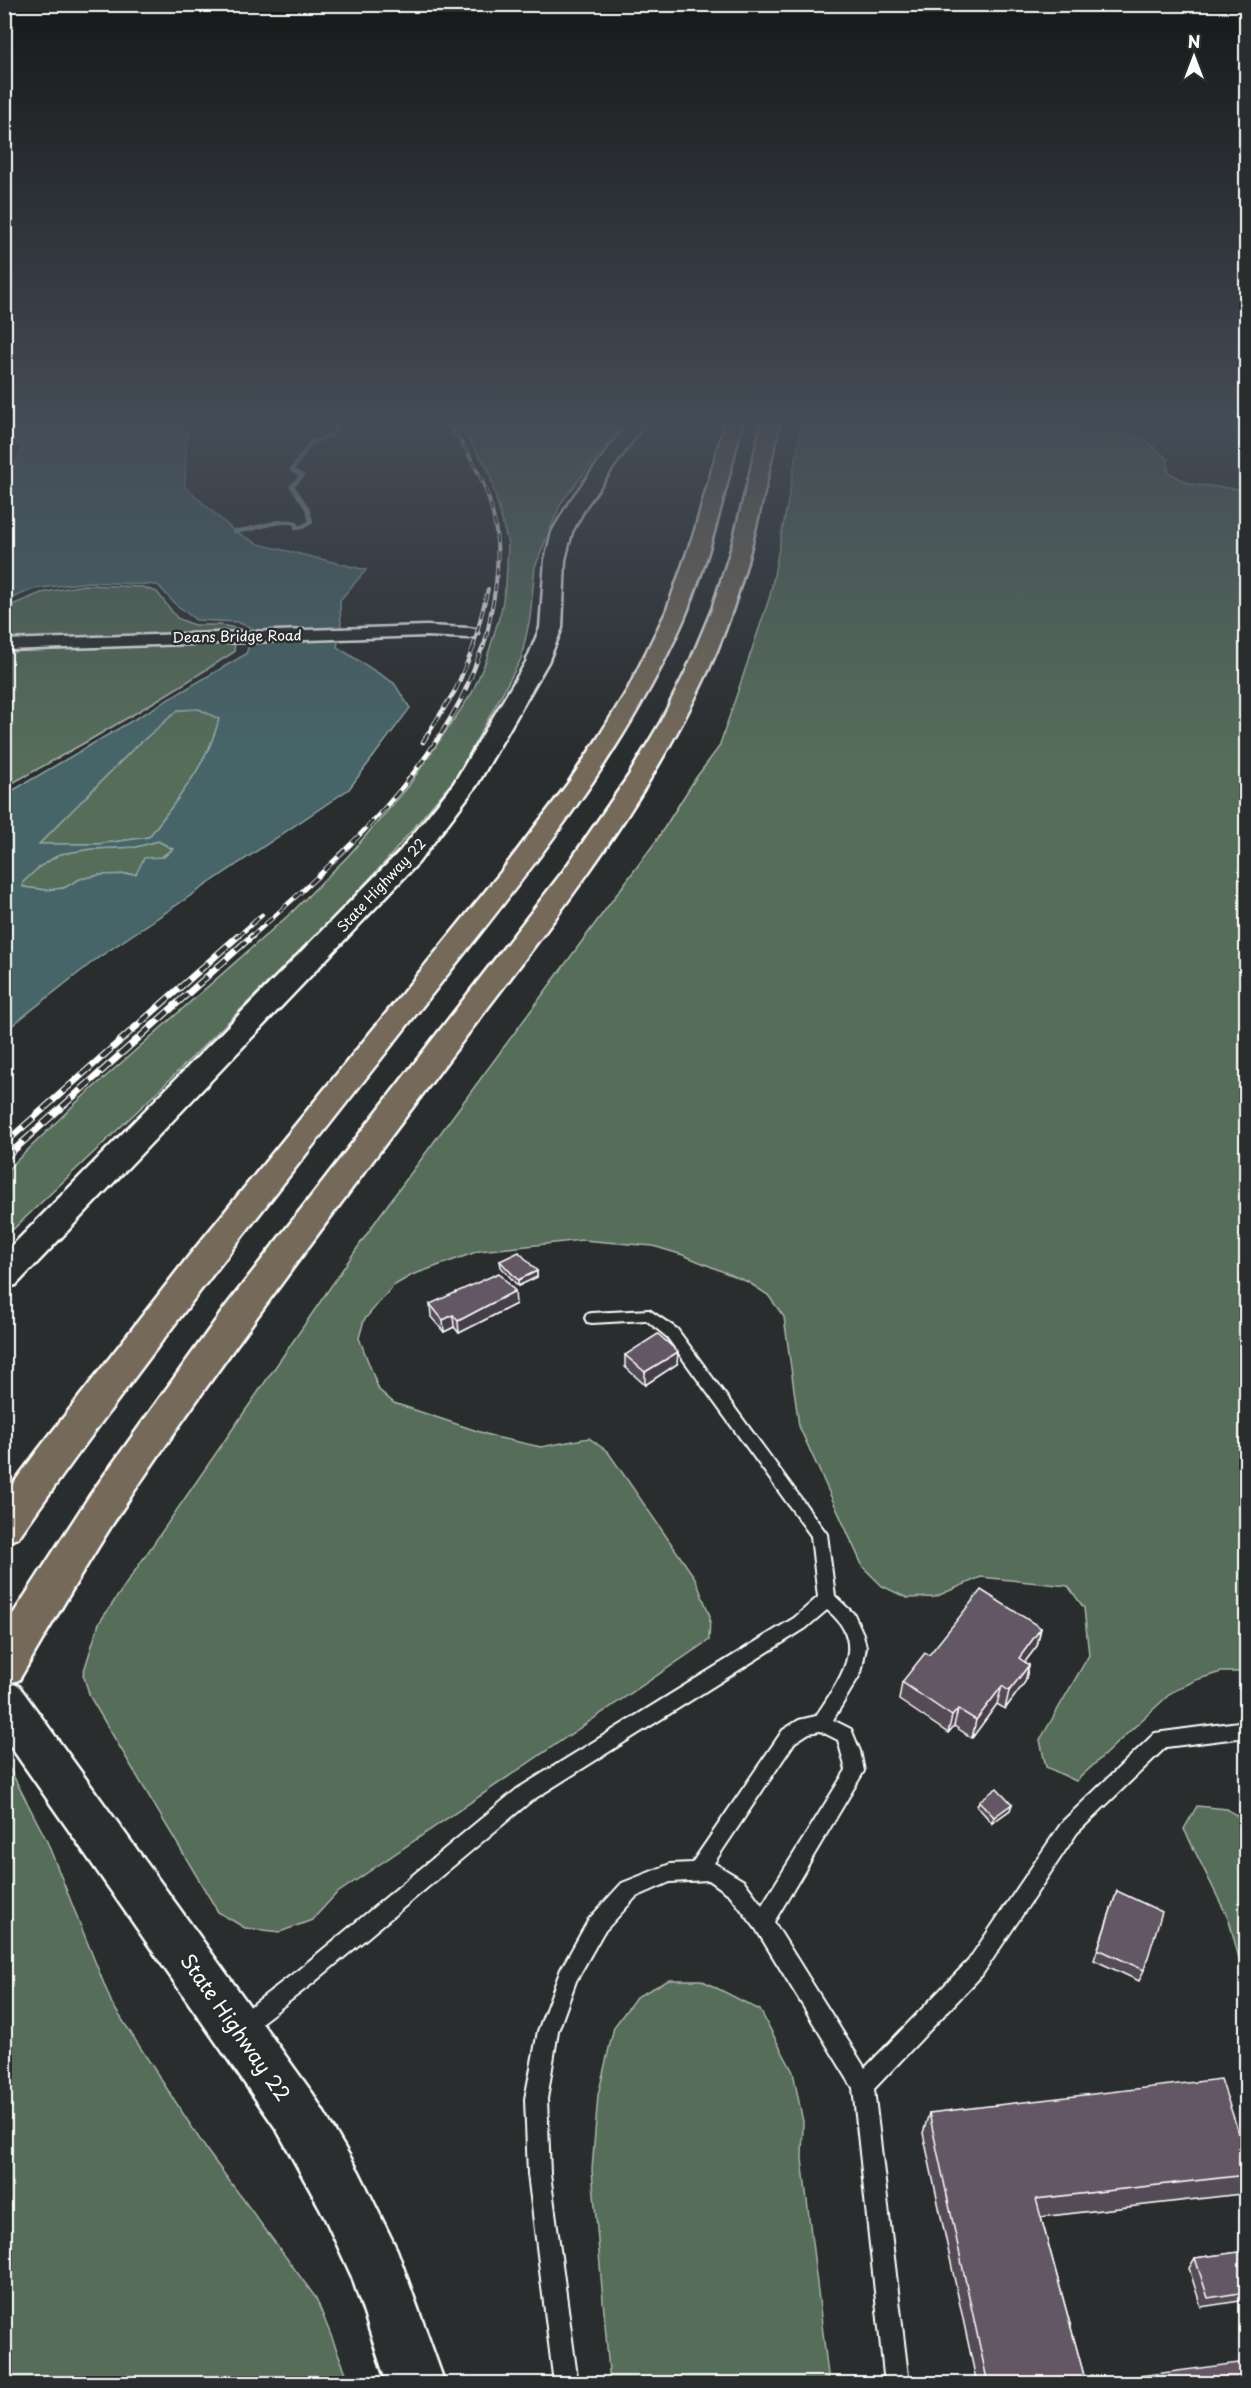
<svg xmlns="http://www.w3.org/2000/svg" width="1251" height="2388" font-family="'Playpen Sans',sans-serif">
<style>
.green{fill:#566d5a;stroke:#aab6ac;stroke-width:1.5}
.water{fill:#466567;stroke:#90a3a4;stroke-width:1.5;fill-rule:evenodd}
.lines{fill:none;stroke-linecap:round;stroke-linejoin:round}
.stream{stroke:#90a3a4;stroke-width:4.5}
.service-casing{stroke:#fff;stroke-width:4}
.minor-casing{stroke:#fff;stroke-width:5}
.secondary-casing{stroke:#fff;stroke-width:5}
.motorway-casing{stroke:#fff;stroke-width:5}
.service{fill:#2a2d2e;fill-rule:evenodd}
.minor{fill:#2a2d2e;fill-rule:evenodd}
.secondary{fill:#2a2d2e;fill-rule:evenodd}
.motorway{fill:#746a5a;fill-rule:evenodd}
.rail-far2-casing{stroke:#fff;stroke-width:4}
.rail-far1-casing{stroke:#fff;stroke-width:4.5}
.rail-casing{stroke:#fff;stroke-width:7}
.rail-far2{stroke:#2a2d2e;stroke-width:2;stroke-dasharray:8;stroke-linecap:butt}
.rail-far1{stroke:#2a2d2e;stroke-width:3;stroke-dasharray:10;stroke-linecap:butt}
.rail{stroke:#2a2d2e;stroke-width:4.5;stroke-dasharray:13;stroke-linecap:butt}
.wall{fill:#554b57;stroke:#fff;stroke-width:1.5}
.shaded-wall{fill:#453d47;stroke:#fff;stroke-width:1.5}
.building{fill:#635765;stroke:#fff;stroke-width:1.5}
.labels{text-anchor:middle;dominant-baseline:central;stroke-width:5;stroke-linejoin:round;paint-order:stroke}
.far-street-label{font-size:14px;fill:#fff;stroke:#2a2d2e}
.near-street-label{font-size:20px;fill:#fff;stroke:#2a2d2e}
</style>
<rect width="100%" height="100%" fill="#2a2d2e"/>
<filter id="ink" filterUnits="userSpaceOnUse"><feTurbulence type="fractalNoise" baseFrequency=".0167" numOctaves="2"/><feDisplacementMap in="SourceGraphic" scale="12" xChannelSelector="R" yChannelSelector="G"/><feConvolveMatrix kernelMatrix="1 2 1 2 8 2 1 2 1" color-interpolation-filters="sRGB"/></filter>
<g filter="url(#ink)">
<!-- green -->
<path class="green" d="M 454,420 L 626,420 L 561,503 L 535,567 L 530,618 L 521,659 L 457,776 L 386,861 L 328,923 L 152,1097 L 5,1237 L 5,1172 L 78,1101 L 291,913 L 348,856 L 407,788 L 472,693 L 487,658 L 501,611 L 506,584 L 508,544 L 488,468 Z
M 803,420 L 1068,420 L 1080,433 L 1090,436 L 1124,434 L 1144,439 L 1168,459 L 1168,472 L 1190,484 L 1246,490 L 1246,1672 L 1221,1672 L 1196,1680 L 1172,1692 L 1076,1781 L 1046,1767 L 1040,1740 L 1089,1655 L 1084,1608 L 1068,1586 L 981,1577 L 935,1597 L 907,1598 L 882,1586 L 863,1567 L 799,1426 L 784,1317 L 768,1295 L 748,1282 L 683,1255 L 653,1246 L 582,1240 L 479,1251 L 412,1275 L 393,1286 L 364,1320 L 359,1338 L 379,1390 L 394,1403 L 495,1437 L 541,1447 L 589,1438 L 608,1452 L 695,1578 L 710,1616 L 709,1640 L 336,1894 L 312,1920 L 280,1932 L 245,1928 L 218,1912 L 90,1697 L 83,1674 L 99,1623 L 380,1215 L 656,841 L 695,779 L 719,747 L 770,596 Z
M 84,585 L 142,587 L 157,592 L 177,618 L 194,625 L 221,625 L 244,630 L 5,640 L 5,608 L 41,593 Z
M 235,642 L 234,652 C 160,700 83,745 5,787 L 5,652 Z
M 199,709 L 219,719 C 208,765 177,799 149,837 L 98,844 L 39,844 L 132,750 L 178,710 Z
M 158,841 L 173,849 L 136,874 L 100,875 L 80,879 L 64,888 L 46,890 L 23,887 L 23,882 L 39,867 L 60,854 L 91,849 L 136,847 Z
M 4,1758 L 46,1839 L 112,2004 L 208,2152 L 316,2298 L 350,2383 L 5,2383 Z
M 1197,1806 L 1227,1809 L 1246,1822 L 1246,1985 L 1229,1920 L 1184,1829 Z
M 669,1980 L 701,1980 L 760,2010 L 793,2072 L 803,2122 L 802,2159 L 829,2383 L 610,2383 L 592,2170 L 598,2095 L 614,2027 L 636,1997 Z"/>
<!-- water -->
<path class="water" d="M 8,420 L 187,420 L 185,487 L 234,531 L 258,544 L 366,570 L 340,600 L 341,629 L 337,647 L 394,683 L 410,708 L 349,789 L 95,960 L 5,1031 L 5,795 L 246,654 L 254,629 L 237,622 L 196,620 L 175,604 L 158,585 L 89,582 L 33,589 L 5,601 L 5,473 L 12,470 L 23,448 L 7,433 ZM 199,709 L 219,719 C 208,765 177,799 149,837 L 98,844 L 39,844 L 132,750 L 178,710 ZM 158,841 L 173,849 L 164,857 L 144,858 L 136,874 L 100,875 L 80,879 L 64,888 L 46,890 L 23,887 L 23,882 L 39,867 L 60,854 L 91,849 L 136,847 Z"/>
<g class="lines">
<!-- stream -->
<path class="stream" d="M 234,531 C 256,531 274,518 296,523 L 296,527 L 302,527 L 311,522 L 307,508 L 292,486 L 302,476 L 292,470 L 310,443 L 331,435 L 342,420"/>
<defs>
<path id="service" d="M 649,1310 L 677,1329 L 827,1534 L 835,1596 L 854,1614 L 863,1634 L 866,1647 L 861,1673 L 833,1720 L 851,1729 L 860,1751 L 864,1771 L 774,1922 L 865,2068 L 968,1961 L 1063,1821 L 1155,1733 L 1246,1721 L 1246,1737 L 1166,1747 L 1077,1833 L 982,1975 L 874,2089 L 909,2384 L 885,2384 L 853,2088 L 756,1929 L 730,1895 L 709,1880 L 670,1882 L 636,1897 L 603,1933 L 576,1981 L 558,2031 L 547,2099 L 550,2174 L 578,2384 L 554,2384 L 528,2174 L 525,2099 L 538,2031 L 561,1969 L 589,1919 L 622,1883 L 670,1864 L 692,1863 L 783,1730 L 799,1720 L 816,1716 C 838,1681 870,1644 827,1610 L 806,1628 L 531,1801 L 312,1984 L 248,2033 L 241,2036 L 234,2033 L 231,2026 L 234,2019 L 298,1970 L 517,1789 L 794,1618 L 818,1597 L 811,1536 L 667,1337 L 646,1320 L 592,1323 L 587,1322 L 585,1318 L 587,1314 L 592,1313 ZM 820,1731 L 838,1740 L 846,1770 L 762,1905 L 744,1881 L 714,1863 L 795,1742 L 809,1733 Z"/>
<path id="minor" d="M 426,626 L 469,628 L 475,629 L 478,633 L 475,637 L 469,638 L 426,636 L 4,650 L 4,640 Z"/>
<path id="secondary" d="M 630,420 L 647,420 L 586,506 L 572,532 L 565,560 L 562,628 L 548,662 L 477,785 L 418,863 L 16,1285 L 4,1288 L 4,1254 L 400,851 L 454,783 L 526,662 L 540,628 L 545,560 L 552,532 L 570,501 Z
M 4,1681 L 19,1686 L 313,2094 L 359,2172 L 397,2250 L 445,2384 L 387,2384 L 352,2277 L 321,2210 L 277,2130 L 4,1737 Z"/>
<path id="motorway" d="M 726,420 L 743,420 C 724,494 708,570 675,639 C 607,783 503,903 406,1027 C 274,1195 141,1363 18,1538 L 4,1543 L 4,1496 L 38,1450 L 188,1257 L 501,872 L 569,782 L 598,738 L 628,689 L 666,612 L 695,530 Z
M 763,420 L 780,420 C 761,505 745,592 708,671 C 639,821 532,947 434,1079 C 327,1222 218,1365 119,1514 C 84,1568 52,1624 19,1680 L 4,1685 L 4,1628 L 90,1495 L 226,1306 L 564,870 L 629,775 L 660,723 L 687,669 L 712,609 L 732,546 Z"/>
</defs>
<!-- service casing -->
<use href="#service" class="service-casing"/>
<!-- minor casing -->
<use href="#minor" class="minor-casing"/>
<!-- secondary casing -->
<use href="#secondary" class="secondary-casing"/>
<!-- motorway casing -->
<use href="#motorway" class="motorway-casing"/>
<!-- service -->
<use href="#service" class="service"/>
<!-- minor -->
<use href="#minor" class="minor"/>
<!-- secondary -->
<use href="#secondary" class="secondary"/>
<!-- motorway -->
<use href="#motorway" class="motorway"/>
<defs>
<path id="rail-far2" d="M 445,420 C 492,480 508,537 491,612 C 489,624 487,637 483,648
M 473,648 L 488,589"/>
<path id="rail-far1" d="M 423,742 L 456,689 L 474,646
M 236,938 L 262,915
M 250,938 C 328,868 411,795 460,701 C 469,684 475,665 483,646"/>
<path id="rail" d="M 4,1144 L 238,936
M 4,1159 L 252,936"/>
</defs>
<!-- rail-far2 casing -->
<use href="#rail-far2" class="rail-far2-casing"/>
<!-- rail-far1 casing -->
<use href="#rail-far1" class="rail-far1-casing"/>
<!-- rail casing -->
<use href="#rail" class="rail-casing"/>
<!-- rail-far2 -->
<use href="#rail-far2" class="rail-far2"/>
<!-- rail-far1 -->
<use href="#rail-far1" class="rail-far1"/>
<!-- rail -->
<use href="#rail" class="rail"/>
</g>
<!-- wall -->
<path class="wall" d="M 500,1261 L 537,1271 L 537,1277 L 518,1286 L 501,1267 Z
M 430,1304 L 516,1304 L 459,1333 L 454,1327 L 444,1332 L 431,1317 Z
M 625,1355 L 677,1364 L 645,1385 L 625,1367 Z
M 1041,1628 L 1037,1646 L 1025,1662 L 1029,1665 L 1025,1682 L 1005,1709 L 997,1704 L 972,1738 L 954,1726 L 948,1733 L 899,1700 L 902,1682 L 929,1655 Z
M 979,1801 L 1012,1804 L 1010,1810 L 992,1823 L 977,1806 Z
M 1117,1891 L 1144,1970 L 1139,1981 L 1094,1960 Z
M 929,2113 L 1246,2155 L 1246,2185 L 1241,2194 L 1041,2217 L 1086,2383 L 1246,2384 L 977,2384 L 923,2133 Z
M 1246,2251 L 1246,2300 L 1201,2307 L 1189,2268 L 1195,2258 Z"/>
<!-- shaded-wall -->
<path class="shaded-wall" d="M 537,1271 L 537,1277 L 518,1286 L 518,1280 Z
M 515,1291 L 516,1304 L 459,1333 L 458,1321 Z
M 453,1315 L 454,1327 L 444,1332 L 443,1320 Z
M 678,1352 L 677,1364 L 645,1385 L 645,1372 Z
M 1041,1628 L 1037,1646 L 1014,1676 L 1019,1658 Z
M 1029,1665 L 1025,1682 L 1005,1709 L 1009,1691 Z
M 1002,1686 L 997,1704 L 972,1738 L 976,1720 Z
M 958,1709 L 954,1726 L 948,1733 L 952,1716 Z
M 1012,1804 L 1010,1810 L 992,1823 L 994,1817 Z"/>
<!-- building -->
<path class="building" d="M 519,1252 L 537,1271 L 518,1280 L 500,1261 Z
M 499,1273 L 515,1291 L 458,1321 L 453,1315 L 443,1320 L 430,1304 Z
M 658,1334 L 678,1352 L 645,1372 L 625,1355 Z
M 981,1590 L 1041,1628 L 1019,1658 L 1029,1665 L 1009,1691 L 1002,1686 L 976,1720 L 958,1709 L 952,1716 L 902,1682 L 925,1653 L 929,1655 Z
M 997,1788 L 1012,1804 L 994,1817 L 979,1801 Z
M 1117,1891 L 1162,1912 L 1144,1970 L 1098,1949 Z
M 1221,2079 L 1246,2155 L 1246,2175 L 1036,2199 L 1086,2383 L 1246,2362 L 1246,2384 L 988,2384 L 929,2113 Z
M 1246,2251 L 1246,2292 L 1208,2298 L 1195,2258 Z"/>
</g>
<!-- sky -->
<linearGradient id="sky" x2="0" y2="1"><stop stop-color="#171919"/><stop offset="0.56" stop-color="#444c57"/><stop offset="1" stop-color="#444c57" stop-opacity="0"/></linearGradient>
<rect width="1251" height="755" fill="url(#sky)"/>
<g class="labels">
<!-- far-street labels -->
<g class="far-street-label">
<text transform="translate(237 636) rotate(-1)">Deans Bridge Road</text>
<text transform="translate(381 885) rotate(-47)">State Highway 22</text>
</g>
<!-- near-street labels -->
<g class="near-street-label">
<text transform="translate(236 2027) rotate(55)">State Highway 22</text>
</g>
</g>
<!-- margin -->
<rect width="1251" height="2388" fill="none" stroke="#2a2d2e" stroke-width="24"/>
<rect x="12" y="12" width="1227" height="2364" fill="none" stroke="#fff" stroke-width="2" filter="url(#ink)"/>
<!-- north arrow -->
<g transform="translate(1194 57)" stroke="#2a2d2e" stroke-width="4.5" paint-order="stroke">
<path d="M0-4.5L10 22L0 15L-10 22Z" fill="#ffffff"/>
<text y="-9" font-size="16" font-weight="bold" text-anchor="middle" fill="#ffffff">N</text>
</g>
</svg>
